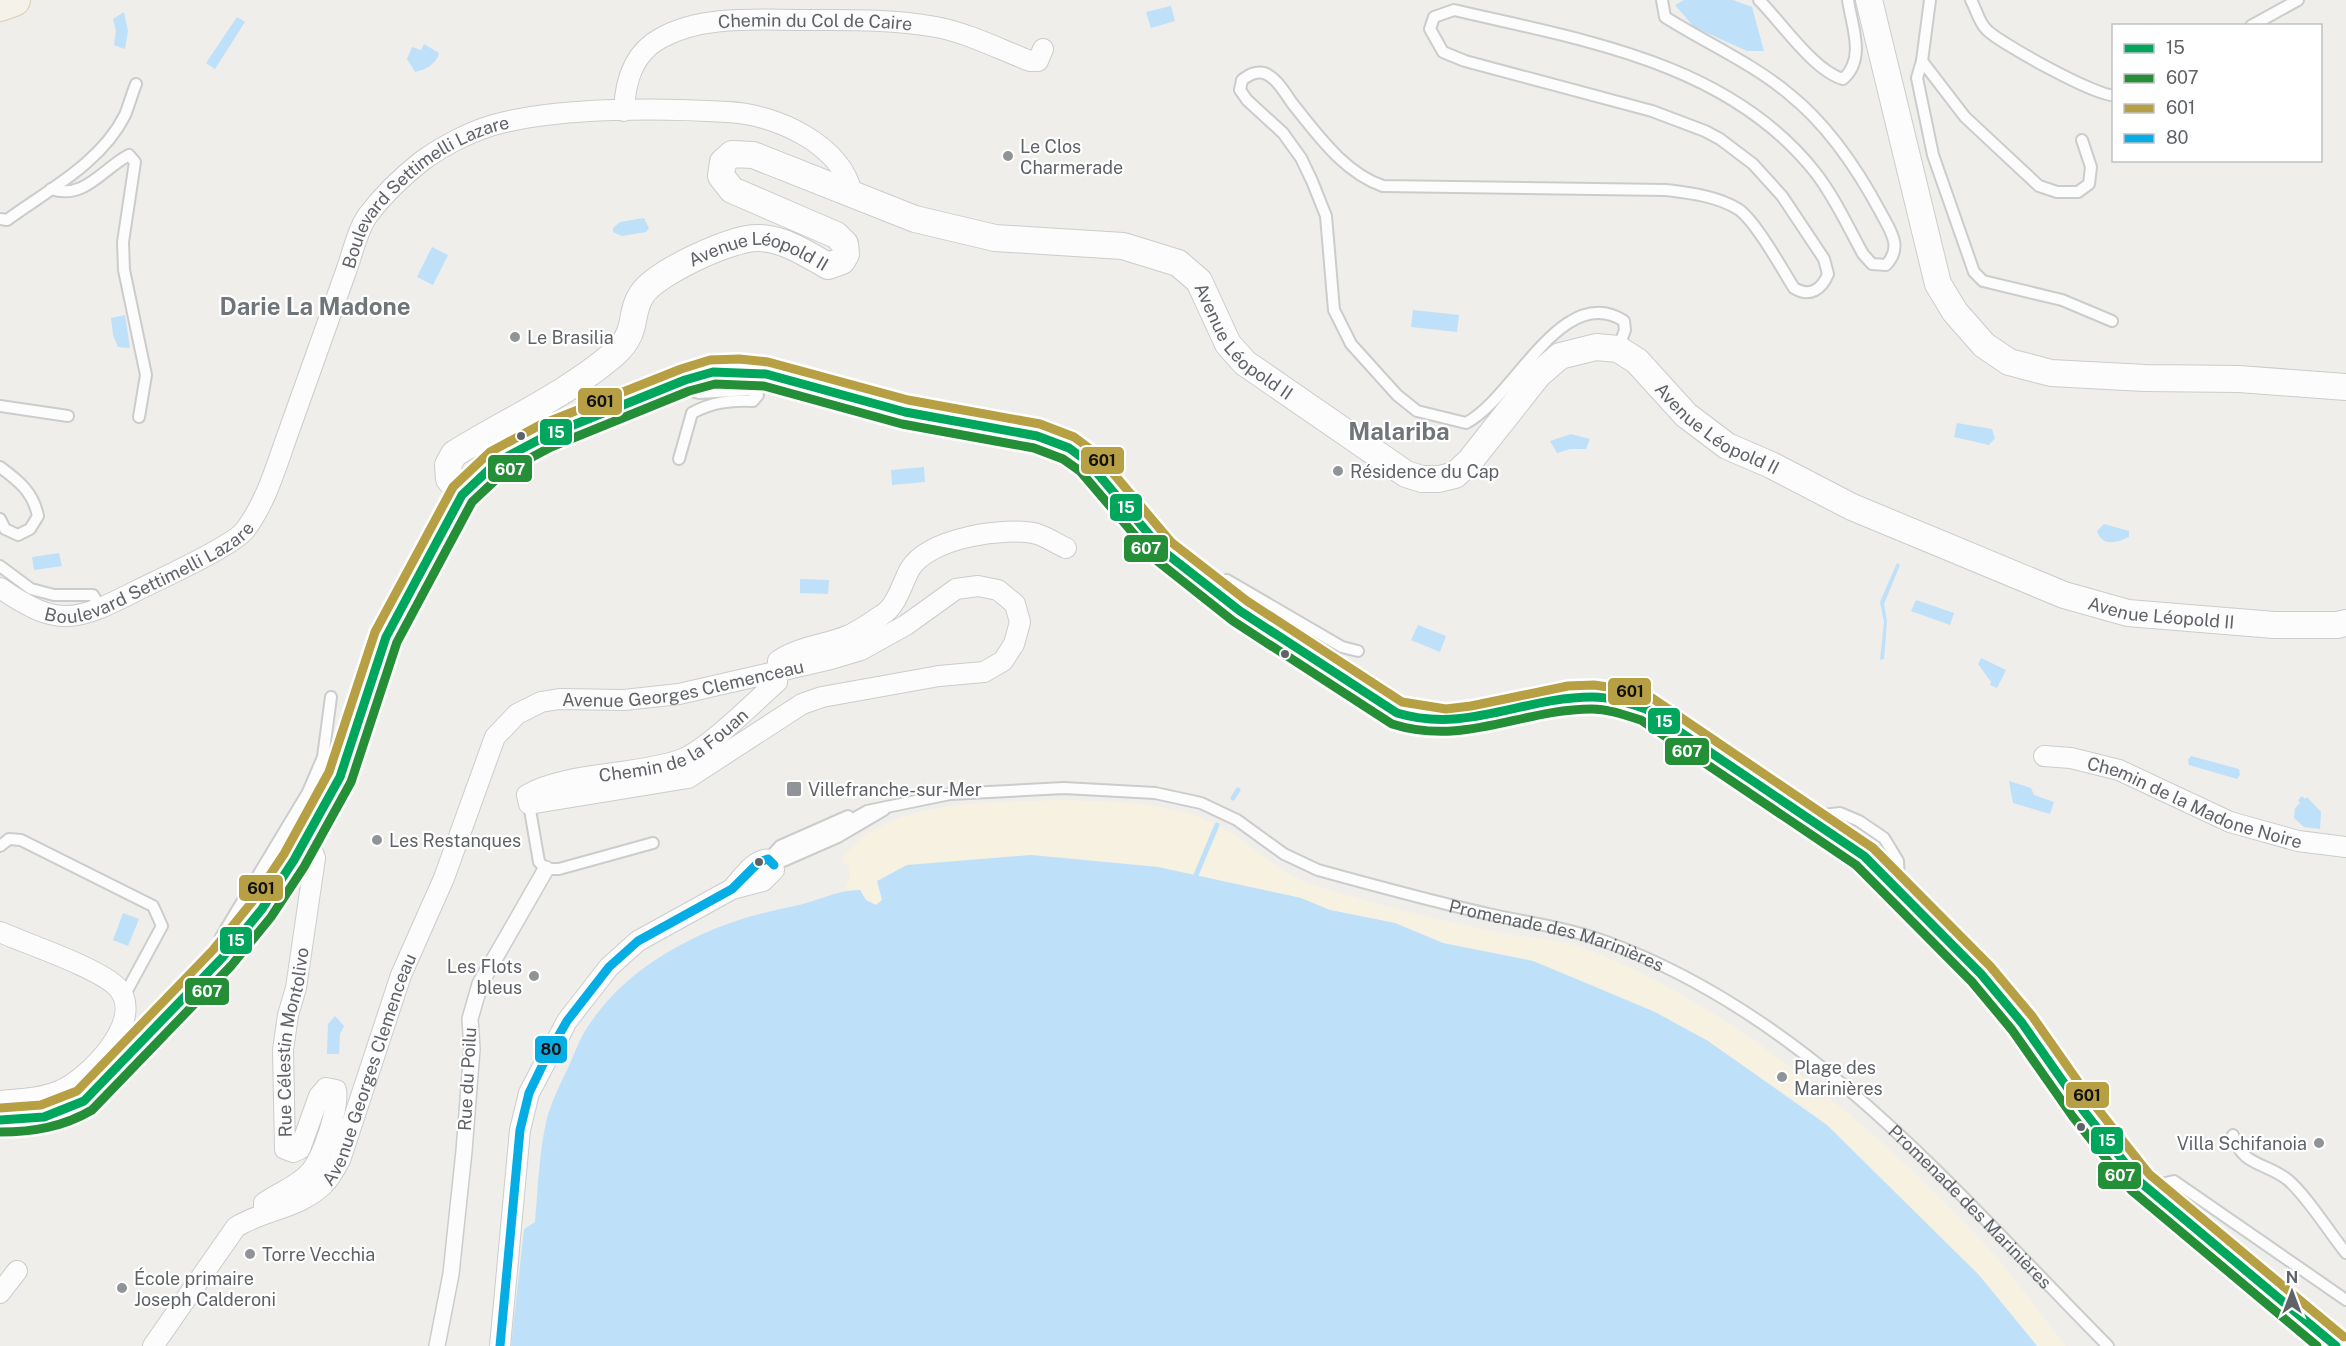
<svg xmlns="http://www.w3.org/2000/svg" width="2346" height="1346" font-family="'Public Sans',sans-serif">
<style>
.sand{fill:#f6f1e1}
.water{fill:#bfe0f9}
.lines{fill:none;stroke-linecap:round;stroke-linejoin:round}
.stream{stroke:#bfe0f9;stroke-width:5}
.service-casing{stroke:#cbcccc;stroke-width:14}
.pedestrian-casing{stroke:#cbcccc;stroke-width:18}
.minor-casing{stroke:#cbcccc;stroke-width:22}
.tertiary-casing{stroke:#cbcccc;stroke-width:28}
.secondary-casing{stroke:#cacacb;stroke-width:32}
.primary-casing{stroke:#d7ceb8;stroke-width:34}
.service{stroke:#fdfcfc;stroke-width:10}
.pedestrian{stroke:#fdfcfc;stroke-width:15}
.minor{stroke:#fdfcfc;stroke-width:20}
.tertiary{stroke:#fdfcfc;stroke-width:26}
.secondary{stroke:#fdfcfc;stroke-width:28}
.primary{stroke:#f4f2e9;stroke-width:32}
.bus-1-casing{stroke:#fff;stroke-width:14}
.bus-2-casing{stroke:#fff;stroke-width:14}
.bus-3-casing{stroke:#fff;stroke-width:14}
.bus-4-casing{stroke:#fff;stroke-width:14}
.bus-1{stroke:#00a65c;stroke-width:9}
.bus-2{stroke:#258f37;stroke-width:9}
.bus-3{stroke:#b7a043;stroke-width:9}
.bus-4{stroke:#05ade4;stroke-width:9}
.poi-dot{fill:#919496;stroke:#fff;stroke-width:2}
.bus-dot{fill:#5f6368;stroke:#fff;stroke-width:2}
.labels{text-anchor:middle;dominant-baseline:central;stroke-width:4.5;stroke-linejoin:round;paint-order:stroke}
.street-label{font-size:18px;fill:#5f6368;stroke:#fff}
.poi-label{font-size:18px;fill:#5f6368;stroke:#fff;text-anchor:start}
.district-label{font-size:24px;font-weight:bold;fill:#70757a;stroke:#fff}
.line-badge{stroke:#fff;stroke-width:2}
.badge-label{font-size:16px;text-anchor:middle;font-weight:bold;fill:#fff}
.pale-badge-label{font-size:16px;text-anchor:middle;font-weight:bold;fill:#111}
</style>
<rect width="100%" height="100%" fill="#efeeea"/>
<!-- sand -->
<path class="sand" d="M 1058,800 C 1119,802 1183,800 1236,836 C 1266,856 1281,875 1317,886 C 1377,905 1439,920 1502,933 C 1528,938 1558,939 1584,948 C 1728,1002 1876,1128 1980,1239 C 2011,1272 2038,1311 2066,1346 L 2037,1346 L 1979,1275 L 1818,1117 L 1708,1041 L 1655,1012 L 1584,981 L 1533,961 L 1443,943 L 1395,923 L 1330,910 L 1301,898 L 1158,867 L 1059,857 L 1013,856 L 965,862 L 881,890 L 882,900 L 876,905 L 866,900 L 860,890 L 844,890 L 850,880 L 848,865 L 840,862 C 886,796 987,804 1058,800 Z"/>
<!-- water -->
<path class="water" d="M 1684,0 L 1733,0 L 1752,7 L 1764,51 L 1747,51 L 1694,27 L 1675,5 Z
M 1171,6 L 1175,21 L 1151,28 L 1146,12 Z
M 124,12 L 128,31 L 125,49 L 114,45 L 116,31 L 113,19 Z
M 237,17 L 245,22 L 215,69 L 206,63 Z
M 424,44 L 439,53 C 437,64 425,70 415,72 L 407,59 L 412,47 L 421,50 Z
M 644,218 L 649,228 L 646,232 L 622,236 L 613,232 L 613,228 L 620,222 Z
M 432,247 L 448,255 L 433,285 L 417,277 Z
M 1413,310 L 1459,315 L 1457,332 L 1411,327 Z
M 125,315 L 130,348 L 118,347 L 113,335 L 111,318 Z
M 1957,423 L 1992,429 L 1995,438 L 1989,445 L 1954,437 Z
M 1571,434 L 1590,439 L 1586,449 L 1570,449 L 1557,453 L 1550,441 Z
M 924,467 L 925,482 L 892,485 L 891,470 Z
M 2104,524 L 2129,531 L 2129,537 C 2117,543 2102,547 2097,531 Z
M 59,553 L 62,566 L 34,570 L 32,557 Z
M 1897,563 L 1900,565 L 1884,604 L 1887,621 L 1884,659 L 1880,660 L 1884,622 L 1880,602 Z
M 800,579 L 829,580 L 828,594 L 800,593 Z
M 1916,600 L 1954,613 L 1950,625 L 1911,611 Z
M 1418,625 L 1446,636 L 1440,652 L 1411,640 Z
M 1981,658 L 2006,670 L 1997,688 L 1990,685 L 1991,682 L 1978,664 Z
M 2191,756 L 2239,769 L 2240,775 L 2237,779 L 2189,765 L 2188,760 Z
M 2009,781 L 2031,788 L 2034,795 L 2054,802 L 2050,814 L 2013,803 Z
M 2302,796 L 2305,799 L 2307,797 L 2321,812 L 2320,829 L 2304,827 L 2294,818 L 2295,808 L 2300,803 L 2298,800 Z
M 1031,855 L 1158,867 L 1301,898 L 1330,910 L 1395,923 L 1443,943 L 1533,961 L 1655,1012 L 1708,1041 L 1827,1125 L 1979,1275 L 2037,1346 L 511,1346 L 524,1229 L 535,1222 C 538,1188 539,1152 547,1118 C 552,1101 560,1084 568,1068 C 574,1055 578,1043 585,1031 C 628,961 712,922 790,907 C 814,903 836,890 860,890 L 866,900 L 876,905 L 882,900 L 877,881 L 907,865 Z
M 123,913 L 139,919 L 128,946 L 113,940 Z
M 335,1016 L 344,1026 L 340,1034 L 339,1054 L 327,1054 L 328,1024 Z"/>
<g class="lines">
<!-- stream -->
<path class="stream" d="M 1233,798 L 1238,790
M 1196,875 L 1217,825"/>
<defs>
<g id="service">
<path d="M 1759,0 C 1781,22 1814,71 1843,79 C 1866,59 1852,27 1848,0"/>
<path d="M 1930,0 L 1922,61 L 1917,78 L 1933,155 L 1974,272 L 1983,281 L 2062,300 L 2112,321"/>
<path d="M 1971,0 C 1976,9 1979,22 1986,29 C 1997,42 2101,99 2114,95"/>
<path d="M 2251,26 L 2298,0"/>
<path d="M 1922,61 L 1965,117 L 2039,186 L 2057,192 L 2078,192 L 2089,184 L 2091,167 L 2082,140"/>
<path d="M 51,189 C 85,200 102,169 129,155 L 135,162 L 123,242 L 124,270 L 146,375 L 139,417"/>
<path d="M 0,219 L 7,220 C 48,190 101,163 125,115 C 129,105 132,94 136,84"/>
<path d="M 1618,349 L 1625,330 L 1624,321 C 1562,281 1514,399 1466,423 L 1417,411 L 1397,395 L 1351,344 L 1334,310 L 1326,216 L 1312,181 L 1301,158 L 1283,133 L 1247,100 L 1240,90 L 1242,80 C 1249,75 1255,71 1264,73 C 1276,77 1285,93 1292,103 C 1317,134 1344,173 1383,186 L 1666,190 C 1690,193 1717,196 1738,209 C 1755,220 1782,269 1794,288 C 1810,298 1822,289 1828,274 L 1824,259 L 1782,196 L 1753,164 L 1720,139 L 1705,131 L 1652,111 L 1465,61 L 1443,52 L 1430,29 L 1434,17 L 1454,10 C 1582,40 1728,62 1815,172 C 1834,196 1848,227 1863,254 L 1872,264 L 1886,265 C 1903,247 1891,232 1881,213 C 1858,170 1828,125 1789,94 C 1752,63 1706,43 1665,17 L 1662,0"/>
<path d="M 0,406 L 68,416"/>
<path d="M 679,459 L 692,413 C 712,402 731,400 753,401 L 758,395 L 750,390 L 699,393 L 691,391 L 688,384"/>
<path d="M 0,467 C 19,481 33,492 38,516 L 30,529 L 18,535 L 5,529 L 0,519"/>
<path d="M 0,566 L 31,589 L 54,595 L 93,595 L 101,609"/>
<path d="M 1209,584 L 1227,580 L 1342,647 L 1358,651"/>
<path d="M 529,804 L 539,862 L 546,869 L 559,869 L 653,843"/>
<path d="M 1815,816 L 1840,813 L 1859,821 L 1884,838 L 1898,861 L 1899,884"/>
<path d="M 0,846 L 9,839 L 21,840 L 153,906 L 162,926 L 123,998"/>
<path d="M 770,857 L 780,846 L 848,816"/>
<path id="s1" d="M 768,859 L 835,829 L 867,811 L 950,794 L 1064,788 L 1155,793 L 1201,803 L 1237,820 L 1284,854 L 1318,870 C 1376,886 1434,902 1493,915 C 1530,923 1568,928 1604,941 C 1812,1016 1957,1194 2108,1346"/>
<path d="M 774,865 L 838,837 L 884,810"/>
<path d="M 222,949 L 221,937 L 308,792 L 323,757 L 331,697"/>
<path d="M 2233,1135 C 2242,1167 2266,1162 2288,1180 C 2307,1196 2329,1232 2346,1253"/>
<path d="M 2155,1192 L 2162,1184 L 2174,1181 L 2346,1300"/>
</g>
<path id="pedestrian" d="M 437,1346 L 451,1274 L 464,1151 L 472,1049 L 470,1019 L 480,984 L 546,869"/>
<g id="minor">
<path id="s2" d="M 624,111 C 625,81 633,53 661,38 C 703,15 757,20 804,20 C 848,20 892,19 936,27 C 968,33 999,49 1030,61 L 1038,61 L 1043,49"/>
<path id="s3" d="M 0,588 C 59,629 77,621 138,590 C 160,579 233,546 245,530 C 265,504 275,470 286,439 C 306,384 325,329 345,274 C 352,256 357,230 368,215 C 383,195 403,176 422,161 C 444,145 475,129 501,123 C 565,107 662,108 728,112 C 775,114 841,144 852,193"/>
<path id="s4" d="M 2044,756 L 2071,758 L 2119,770 L 2230,822 L 2298,841 L 2346,847"/>
<path d="M 0,932 C 27,944 99,968 117,987 C 148,1019 87,1080 59,1091 C 40,1099 20,1099 0,1101"/>
<path id="s5" d="M 264,1213 L 264,1203 C 279,1192 299,1186 311,1171 C 323,1156 339,1109 336,1090 L 326,1088 L 319,1096 L 300,1149 L 293,1152 L 285,1149 L 283,1050 L 288,1015 L 296,988 L 315,858 L 307,837"/>
<path d="M 0,1293 L 17,1271"/>
<path id="s6" d="M 153,1346 L 236,1227 C 263,1210 301,1208 324,1184 C 331,1178 335,1168 340,1160 L 401,975 L 444,878 L 495,737 L 517,714 L 541,702 L 559,699 L 624,700 L 679,694 L 831,659 L 861,650 L 906,625 L 956,589 L 978,586 L 998,590 L 1015,604 L 1020,622 L 1014,644 L 1003,661 L 984,672 L 939,676 L 822,697 L 802,704 L 688,778 L 529,804 L 527,795 C 562,773 638,775 680,760 C 706,751 754,702 777,682 L 778,661 C 798,647 824,645 847,636 C 859,631 871,622 882,615 C 897,606 902,583 910,569 C 928,538 1006,526 1037,534 C 1047,537 1057,544 1066,548"/>
<path d="M 500,1346 L 520,1130 L 529,1093 L 567,1021 L 609,967 L 638,941 L 732,889 L 763,881 L 774,870 L 771,860 C 756,856 741,879 732,889"/>
</g>
<g id="tertiary">
<path d="M 1869,0 L 1938,284 L 1955,312 L 1984,345 L 2009,362 L 2051,373 L 2145,378 L 2239,379 L 2346,387"/>
<path id="s7" d="M 462,495 L 449,479 L 448,465 L 454,454 C 507,421 566,395 614,354 C 640,331 628,315 642,294 C 657,272 734,236 760,238 C 784,239 807,254 828,266 L 842,261 L 846,254 L 845,244 L 836,235 L 732,190 L 721,176 L 723,162 L 732,154 L 753,155 L 915,219 L 995,238 L 1123,246 L 1178,263 L 1199,281 L 1228,344 L 1245,363 L 1406,474 L 1422,479 L 1439,479 L 1455,475 L 1470,461 L 1538,375 L 1560,356 L 1596,347 L 1618,349 L 1637,361 L 1686,415 L 1727,446 L 1771,465 L 1852,507 L 2064,595 L 2128,613 L 2274,625 L 2337,625 L 2346,623"/>
</g>
<path id="secondary" d="M 0,1120 C 31,1121 57,1117 84,1101 L 222,958 L 262,909 L 294,860 L 340,777 L 386,637 L 462,495 L 497,462 L 546,436 L 685,380 L 713,372 L 739,371 L 766,374 L 905,412 L 1037,436 L 1069,448 L 1088,462 L 1163,551 L 1206,585 L 1240,611 L 1397,713 C 1413,718 1430,722 1447,721 C 1519,718 1573,677 1646,709 L 1864,856 L 1981,974 L 2022,1023 L 2083,1110 L 2140,1182 L 2336,1346"/>
<path id="primary" d="M 0,5 L 14,0"/>
</defs>
<!-- service casing -->
<use href="#service" class="service-casing"/>
<!-- pedestrian casing -->
<use href="#pedestrian" class="pedestrian-casing"/>
<!-- minor casing -->
<use href="#minor" class="minor-casing"/>
<!-- tertiary casing -->
<use href="#tertiary" class="tertiary-casing"/>
<!-- secondary casing -->
<use href="#secondary" class="secondary-casing"/>
<!-- primary casing -->
<use href="#primary" class="primary-casing"/>
<!-- service -->
<use href="#service" class="service"/>
<!-- pedestrian -->
<use href="#pedestrian" class="pedestrian"/>
<!-- minor -->
<use href="#minor" class="minor"/>
<!-- tertiary -->
<use href="#tertiary" class="tertiary"/>
<!-- secondary -->
<use href="#secondary" class="secondary"/>
<!-- primary -->
<use href="#primary" class="primary"/>
<defs>
<path id="bus-1" d="M 0,1120 L 44,1117 L 84,1101 L 222,958 L 262,909 L 294,860 L 340,777 L 386,637 L 462,495 L 497,462 L 546,436 L 685,380 L 713,372 L 766,374 L 905,412 L 1037,436 L 1069,448 L 1088,462 L 1163,551 L 1240,611 L 1397,713 C 1467,734 1523,697 1592,697 C 1611,697 1628,703 1646,709 L 1864,856 L 1981,974 L 2022,1023 L 2083,1110 L 2140,1182 L 2336,1346"/>
<path id="bus-2" d="M 0,1132 C 33,1132 63,1127 92,1110 L 231,966 L 271,917 L 304,867 L 351,782 L 397,642 L 472,502 L 504,472 L 551,447 L 689,391 L 715,384 L 764,386 L 902,424 L 1034,448 L 1063,459 L 1080,471 L 1156,560 L 1233,621 L 1392,724 C 1465,747 1521,709 1592,709 C 1609,709 1625,715 1641,720 L 1856,865 L 1972,982 L 2012,1030 L 2073,1117 L 2131,1190 L 2317,1346"/>
<path id="bus-3" d="M 0,1108 L 41,1105 L 77,1091 L 213,950 L 252,902 L 284,854 L 329,772 L 375,632 L 453,487 L 490,452 L 540,425 L 681,369 L 710,360 L 739,359 L 768,362 L 908,400 L 1040,424 L 1074,437 L 1097,454 L 1171,542 L 1247,601 L 1402,702 L 1446,709 L 1471,706 L 1568,686 L 1594,685 L 1622,689 L 1652,698 L 1873,848 L 1990,966 L 2032,1016 L 2093,1103 L 2149,1174 L 2344,1337"/>
<path id="bus-4" d="M 500,1346 L 520,1130 L 529,1093 L 547,1056 L 567,1021 L 609,967 L 638,941 L 732,889 L 759,862 L 768,859 L 774,865"/>
</defs>
<!-- bus-1 casing -->
<use href="#bus-1" class="bus-1-casing"/>
<!-- bus-2 casing -->
<use href="#bus-2" class="bus-2-casing"/>
<!-- bus-3 casing -->
<use href="#bus-3" class="bus-3-casing"/>
<!-- bus-4 casing -->
<use href="#bus-4" class="bus-4-casing"/>
<!-- bus-1 -->
<use href="#bus-1" class="bus-1"/>
<!-- bus-2 -->
<use href="#bus-2" class="bus-2"/>
<!-- bus-3 -->
<use href="#bus-3" class="bus-3"/>
<!-- bus-4 -->
<use href="#bus-4" class="bus-4"/>
</g>
<!-- markers -->
<g class="poi-dot">
<circle cx="1008" cy="156" r="6"/>
<circle cx="515" cy="337" r="6"/>
<circle cx="1338" cy="471" r="6"/>
<rect x="786" y="781" width="16" height="16" rx="3"/>
<circle cx="377" cy="840" r="6"/>
<circle cx="534" cy="976" r="6"/>
<circle cx="1782" cy="1077" r="6"/>
<circle cx="2319" cy="1143" r="6"/>
<circle cx="250" cy="1254" r="6"/>
<circle cx="122" cy="1288" r="6"/>
</g>
<g class="bus-dot">
<circle cx="521" cy="436" r="5"/>
<circle cx="1285" cy="654" r="5"/>
<circle cx="759" cy="862" r="5"/>
<circle cx="2081" cy="1127" r="5"/>
</g>
<g class="labels">
<!-- street labels -->
<g class="street-label">
<text stroke="none"><textPath href="#s2" startOffset="243">Chemin du Col de Caire</textPath></text>
<text stroke="none"><textPath href="#s3" startOffset="670">Boulevard Settimelli Lazare</textPath></text>
<text stroke="none"><textPath href="#s7" startOffset="436">Avenue Léopold II</textPath></text>
<text stroke="none"><textPath href="#s7" startOffset="1282">Avenue Léopold II</textPath></text>
<text stroke="none"><textPath href="#s7" startOffset="1893">Avenue Léopold II</textPath></text>
<text stroke="none"><textPath href="#s3" startOffset="166">Boulevard Settimelli Lazare</textPath></text>
<text stroke="none"><textPath href="#s7" startOffset="2379">Avenue Léopold II</textPath></text>
<text stroke="none"><textPath href="#s6" startOffset="926">Avenue Georges Clemenceau</textPath></text>
<text stroke="none"><textPath href="#s6" startOffset="2018">Chemin de la Fouan</textPath></text>
<text stroke="none"><textPath href="#s4" startOffset="159">Chemin de la Madone Noire</textPath></text>
<text stroke="none"><textPath href="#s1" startOffset="830">Promenade des Marinières</textPath></text>
<text stroke="none"><textPath href="#s5" startOffset="354">Rue Célestin Montolivo</textPath></text>
<text stroke="none"><textPath href="#s6" startOffset="368">Avenue Georges Clemenceau</textPath></text>
<text transform="translate(467 1079) rotate(-87)">Rue du Poilu</text>
<text stroke="none"><textPath href="#s1" startOffset="1334">Promenade des Marinières</textPath></text>
</g>
<!-- poi labels -->
<g class="poi-label">
<text x="1020" y="146">Le Clos<tspan x="1020" dy="21">Charmerade</tspan></text>
<text x="527" y="337">Le Brasilia</text>
<text x="1350" y="471">Résidence du Cap</text>
<text x="808" y="789">Villefranche-sur-Mer</text>
<text x="389" y="840">Les Restanques</text>
<text x="522" y="966" text-anchor="end">Les Flots<tspan x="522" dy="21">bleus</tspan></text>
<text x="1794" y="1067">Plage des<tspan x="1794" dy="21">Marinières</tspan></text>
<text x="2307" y="1143" text-anchor="end">Villa Schifanoia</text>
<text x="262" y="1254">Torre Vecchia</text>
<text x="134" y="1278">École primaire<tspan x="134" dy="21">Joseph Calderoni</tspan></text>
</g>
<!-- district labels -->
<g class="district-label">
<text x="315" y="306">Darie La Madone</text>
<text x="1399" y="431">Malariba</text>
</g>
</g>
<g class="line-badge">
<rect x="577" y="387" width="46" height="29" rx="6" fill="#b7a043"/>
<rect x="539" y="418" width="34" height="28" rx="6" fill="#00a65c"/>
<rect x="1080" y="446" width="45" height="29" rx="6" fill="#b7a043"/>
<rect x="487" y="454" width="46" height="29" rx="6" fill="#258f37"/>
<rect x="1109" y="493" width="34" height="29" rx="6" fill="#00a65c"/>
<rect x="1123" y="534" width="46" height="29" rx="6" fill="#258f37"/>
<rect x="1607" y="677" width="45" height="29" rx="6" fill="#b7a043"/>
<rect x="1647" y="707" width="34" height="28" rx="6" fill="#00a65c"/>
<rect x="1664" y="737" width="46" height="29" rx="6" fill="#258f37"/>
<rect x="238" y="874" width="46" height="28" rx="6" fill="#b7a043"/>
<rect x="219" y="926" width="34" height="29" rx="6" fill="#00a65c"/>
<rect x="184" y="977" width="46" height="29" rx="6" fill="#258f37"/>
<rect x="534" y="1035" width="34" height="29" rx="6" fill="#05ade4"/>
<rect x="2065" y="1081" width="45" height="28" rx="6" fill="#b7a043"/>
<rect x="2090" y="1126" width="34" height="29" rx="6" fill="#00a65c"/>
<rect x="2097" y="1161" width="45" height="29" rx="6" fill="#258f37"/>
</g>
<g class="badge-label">
<text x="556" y="438">15</text>
<text x="510" y="475">607</text>
<text x="1126" y="513">15</text>
<text x="1146" y="554">607</text>
<text x="1664" y="727">15</text>
<text x="1687" y="757">607</text>
<text x="236" y="946">15</text>
<text x="207" y="997">607</text>
<text x="2107" y="1146">15</text>
<text x="2120" y="1181">607</text>
</g>
<g class="pale-badge-label">
<text x="600" y="407">601</text>
<text x="1102" y="466">601</text>
<text x="1630" y="697">601</text>
<text x="261" y="894">601</text>
<text x="551" y="1055">80</text>
<text x="2087" y="1101">601</text>
</g>
<!-- legend -->
<rect x="2112" y="24" width="210" height="138" fill="#ffffff" stroke="#bfc1c3" stroke-width="1.5"/>
<rect x="2124" y="44" width="30" height="9" fill="#00a65c" stroke="#bfc1c3" stroke-width="1.5"/>
<text x="2166" y="54" font-size="18" fill="#5f6368">15</text>
<rect x="2124" y="74" width="30" height="9" fill="#258f37" stroke="#bfc1c3" stroke-width="1.5"/>
<text x="2166" y="84" font-size="18" fill="#5f6368">607</text>
<rect x="2124" y="104" width="30" height="9" fill="#b7a043" stroke="#bfc1c3" stroke-width="1.5"/>
<text x="2166" y="114" font-size="18" fill="#5f6368">601</text>
<rect x="2124" y="134" width="30" height="9" fill="#05ade4" stroke="#bfc1c3" stroke-width="1.5"/>
<text x="2166" y="144" font-size="18" fill="#5f6368">80</text>
<!-- north arrow -->
<g transform="translate(2292 1292)" stroke="#ffffff" stroke-width="4.5" paint-order="stroke">
<path d="M0-4.5L10 22L0 15L-10 22Z" fill="#5f6368"/>
<text y="-9" font-size="16" font-weight="bold" text-anchor="middle" fill="#5f6368">N</text>
</g>
</svg>
